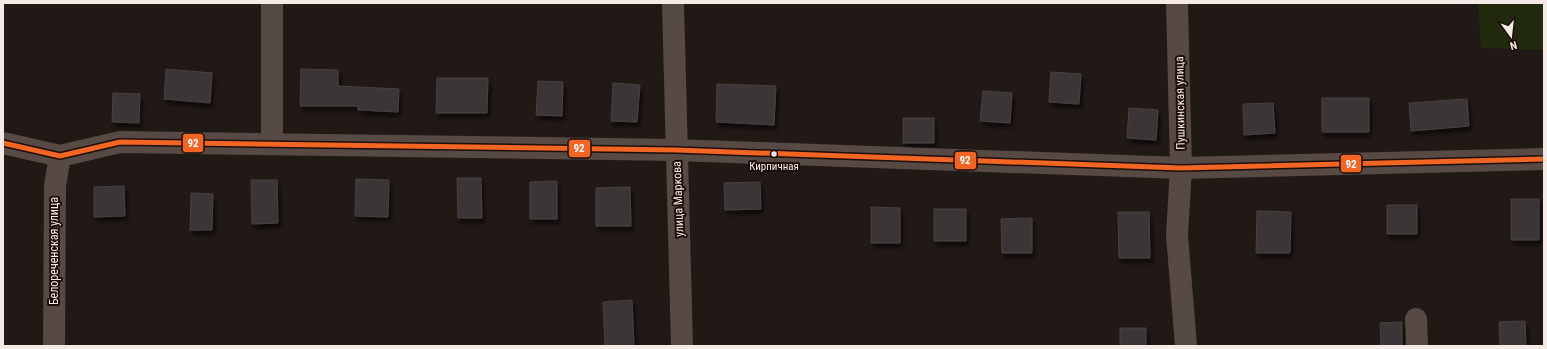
<svg xmlns="http://www.w3.org/2000/svg" width="1547" height="349" font-family="'Roboto Condensed',sans-serif">
<style>
.green{fill:#212a0c}
.building{fill:#3b3637;stroke:#464143;filter:url(#shadow)}
.lines{fill:none;stroke-linecap:round;stroke-linejoin:round}
.minor{stroke:#574944;stroke-width:22}
.bus-1-casing{stroke:#1c0e09;stroke-width:8}
.bus-1{stroke:#f26522;stroke-width:5}
.bus-dot{fill:#f5eae6;stroke:#1c0e09;stroke-width:1.5}
.labels{text-anchor:middle;dominant-baseline:central;stroke-width:4;stroke-linejoin:round;paint-order:stroke}
.bus-label{font-size:11px;fill:#f5eae6;stroke:#1c0e09}
.street-label{font-size:12px;fill:#f5eae6;stroke:#1c0e09}
.line-badge{stroke:#1c0e09;stroke-width:1.5}
.badge-label{font-size:11px;text-anchor:middle;font-weight:bold;fill:#fff}
</style>
<defs>
<filter id="shadow"><feDropShadow dx="2.5" dy="4.5" stdDeviation="2" flood-color="#0009"/></filter>
</defs>
<rect width="100%" height="100%" fill="#211916"/>
<!-- green -->
<path class="green" d="M 1478,3 L 1544,3 L 1544,50 L 1481,48 Z"/>
<!-- building -->
<path class="building" d="M 166,69 L 212,73 L 210,103 L 164,99 Z
M 301,69 L 338,70 L 338,86 L 399,89 L 398,112 L 358,110 L 358,106 L 300,106 Z
M 1051,72 L 1081,74 L 1079,104 L 1049,102 Z
M 437,78 L 488,78 L 487,113 L 436,113 Z
M 538,81 L 563,82 L 562,116 L 536,115 Z
M 613,83 L 640,85 L 637,122 L 611,121 Z
M 717,84 L 776,86 L 774,125 L 716,122 Z
M 983,91 L 1012,93 L 1010,123 L 980,121 Z
M 113,93 L 140,94 L 139,123 L 112,122 Z
M 1322,98 L 1369,98 L 1369,132 L 1322,132 Z
M 1467,99 L 1469,126 L 1411,131 L 1409,103 Z
M 1273,103 L 1275,133 L 1244,135 L 1243,104 Z
M 1129,108 L 1158,110 L 1156,140 L 1127,138 Z
M 903,118 L 934,118 L 934,143 L 903,143 Z
M 457,178 L 481,178 L 482,218 L 458,218 Z
M 356,179 L 389,180 L 388,217 L 355,216 Z
M 251,180 L 277,180 L 278,223 L 252,224 Z
M 557,181 L 557,219 L 530,219 L 530,182 Z
M 760,182 L 761,209 L 725,210 L 724,183 Z
M 124,186 L 125,216 L 94,217 L 94,187 Z
M 630,187 L 631,226 L 596,226 L 596,188 Z
M 191,193 L 213,194 L 212,230 L 190,230 Z
M 1511,199 L 1539,199 L 1539,240 L 1511,240 Z
M 1387,205 L 1417,205 L 1417,234 L 1387,234 Z
M 871,207 L 900,208 L 900,243 L 871,243 Z
M 934,209 L 966,209 L 966,241 L 934,241 Z
M 1257,211 L 1291,212 L 1290,253 L 1256,253 Z
M 1118,212 L 1149,212 L 1150,258 L 1119,258 Z
M 1032,218 L 1032,253 L 1002,253 L 1001,219 Z
M 632,300 L 634,346 L 605,346 L 603,302 Z
M 1525,321 L 1526,346 L 1500,346 L 1499,322 Z
M 1402,322 L 1402,346 L 1381,346 L 1380,323 Z
M 1120,328 L 1146,328 L 1146,346 L 1120,346 Z"/>
<g class="lines">
<!-- minor -->
<path class="minor" d="M 272,3 L 272,144
M 673,3 L 682,346
M 1177,3 L 1181,168 L 1177,235 L 1186,346
M 3,143 L 60,156 L 120,142 L 676,150 L 1181,168 L 1544,159
M 1416,319 L 1417,346
M 54,346 L 55,186 L 60,156"/>
<defs>
<path id="bus-1" d="M 3,143 L 60,156 L 120,142 L 676,150 L 1181,168 L 1544,159"/>
</defs>
<!-- bus-1 casing -->
<use href="#bus-1" class="bus-1-casing"/>
<!-- bus-1 -->
<use href="#bus-1" class="bus-1"/>
</g>
<!-- markers -->
<circle class="bus-dot" cx="774" cy="154" r="3.5"/>
<g class="labels">
<!-- bus labels -->
<g class="bus-label">
<text x="774" y="166">Кирпичная</text>
</g>
<!-- street labels -->
<g class="street-label">
<text transform="translate(1180 103) rotate(-91)">Пушкинская улица</text>
<text transform="translate(678 199) rotate(-92)">улица Маркова</text>
<text transform="translate(54 251) rotate(-90)">Белореченская улица</text>
</g>
</g>
<g class="line-badge">
<rect x="182" y="133" width="22" height="20" rx="4" fill="#f26522"/>
<rect x="568" y="139" width="23" height="19" rx="4" fill="#f26522"/>
<rect x="954" y="151" width="23" height="19" rx="4" fill="#f26522"/>
<rect x="1340" y="154" width="22" height="19" rx="4" fill="#f26522"/>
</g>
<g class="badge-label">
<text x="193" y="147">92</text>
<text x="579" y="152">92</text>
<text x="965" y="164">92</text>
<text x="1351" y="168">92</text>
</g>
<!-- border -->
<rect width="1547" height="349" fill="none" stroke="#f5eae6" stroke-width="8"/>
<!-- north arrow -->
<g transform="translate(1511 36) rotate(165)" stroke="#1c0e09" stroke-width="3" paint-order="stroke">
<path d="M0-3L7 15L0 10L-7 15Z" fill="#f5eae6"/>
<text y="-6" font-size="11" font-weight="bold" text-anchor="middle" fill="#f5eae6">N</text>
</g>
</svg>
